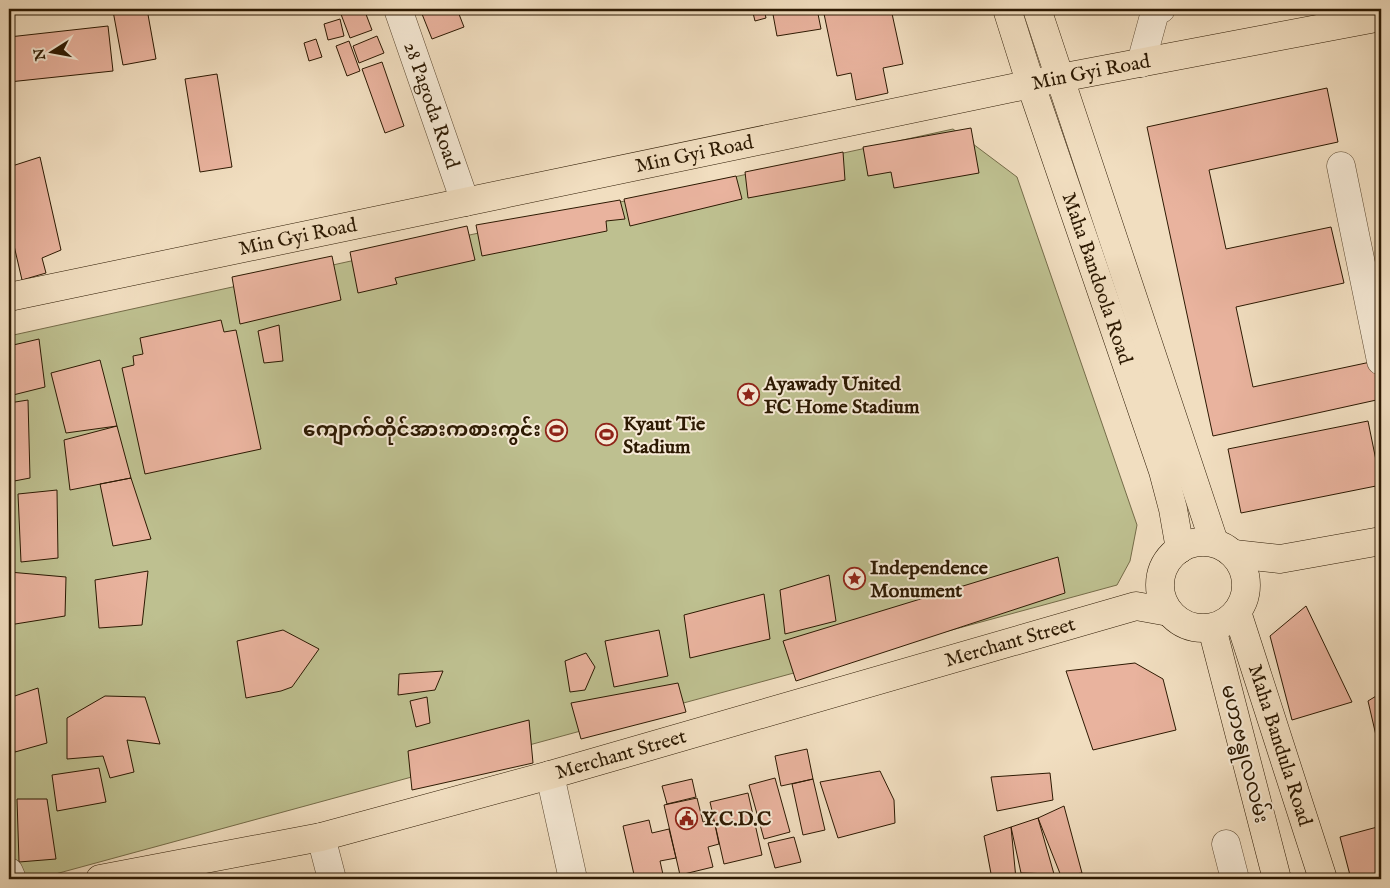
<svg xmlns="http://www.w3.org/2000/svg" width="1390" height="888" font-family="'IM FELL English','Noto Sans Myanmar',serif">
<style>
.green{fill:#bec090;stroke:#756c49}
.building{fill:#e9b39e;stroke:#2c1902}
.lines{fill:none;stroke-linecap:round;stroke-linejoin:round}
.minor-casing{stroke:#5d4a32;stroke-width:29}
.major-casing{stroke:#2c1902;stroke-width:29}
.minor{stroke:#f6ead6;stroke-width:28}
.major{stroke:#f1dec0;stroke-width:28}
.labels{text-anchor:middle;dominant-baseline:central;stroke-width:4;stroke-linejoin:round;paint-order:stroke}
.street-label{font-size:20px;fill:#2c1902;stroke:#f6ead6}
.poi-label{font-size:20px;font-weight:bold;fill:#2c1902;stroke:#f6ead6;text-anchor:start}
</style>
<rect width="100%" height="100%" fill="#f1dec0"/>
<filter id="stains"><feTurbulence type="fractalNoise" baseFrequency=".004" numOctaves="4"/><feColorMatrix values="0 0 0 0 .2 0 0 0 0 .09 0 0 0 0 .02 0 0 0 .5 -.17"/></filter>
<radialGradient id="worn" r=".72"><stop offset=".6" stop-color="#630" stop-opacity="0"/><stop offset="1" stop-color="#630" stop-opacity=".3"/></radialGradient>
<!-- green -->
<path class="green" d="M 953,129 L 1017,177 L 1137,525 L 1130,561 L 1117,585 L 37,879 L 22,879 L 9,870 L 9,336 Z"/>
<!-- building -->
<path class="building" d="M 126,9 L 147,9 L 156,59 L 123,65 L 113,11 Z
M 339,9 L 364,9 L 372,30 L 350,38 Z
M 420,9 L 457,9 L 464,27 L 432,39 Z
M 752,9 L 764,9 L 766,18 L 755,21 Z
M 772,9 L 817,9 L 821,29 L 777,36 Z
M 823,9 L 891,9 L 903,64 L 883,68 L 888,93 L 856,100 L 851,73 L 837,76 Z
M 340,19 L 344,36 L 328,40 L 324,24 Z
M 108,26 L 113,71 L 9,82 L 9,37 Z
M 377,36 L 384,53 L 359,63 L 353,46 Z
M 316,39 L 322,57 L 309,61 L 304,43 Z
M 349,41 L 360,71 L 347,76 L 336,46 Z
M 382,62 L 404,126 L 385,133 L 362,69 Z
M 217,74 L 232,167 L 200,172 L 185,79 Z
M 1327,88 L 1338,142 L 1209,170 L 1226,249 L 1331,227 L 1344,283 L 1236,307 L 1253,387 L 1380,360 L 1381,399 L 1213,436 L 1147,127 Z
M 971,128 L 979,173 L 894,188 L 891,172 L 868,176 L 863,147 Z
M 843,152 L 845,180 L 748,198 L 745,172 Z
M 40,157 L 61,250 L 42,258 L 46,273 L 22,280 L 9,224 L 9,167 Z
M 736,176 L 742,199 L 630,226 L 624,199 Z
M 620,200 L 625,219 L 606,221 L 607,231 L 482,256 L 476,225 Z
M 467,226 L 475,260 L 395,278 L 397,284 L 358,293 L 350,252 Z
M 332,256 L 341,300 L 240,324 L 232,277 Z
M 221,320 L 224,332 L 236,330 L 261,449 L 145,474 L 122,368 L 134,365 L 133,356 L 143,354 L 140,338 Z
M 279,325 L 283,361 L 264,363 L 258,331 Z
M 39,339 L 45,387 L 9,396 L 9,346 Z
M 100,360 L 117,426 L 66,433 L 51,373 Z
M 28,400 L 30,478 L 9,482 L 9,403 Z
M 1368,421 L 1381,485 L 1241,513 L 1228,449 Z
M 117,426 L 131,478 L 70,490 L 64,440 Z
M 131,478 L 151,539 L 113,546 L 100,484 Z
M 57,490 L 58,558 L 21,562 L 18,494 Z
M 1058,557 L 1065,593 L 796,681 L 783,641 Z
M 148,571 L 142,625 L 99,628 L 95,580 Z
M 9,572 L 66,577 L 65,616 L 9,625 Z
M 829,575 L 836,621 L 785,634 L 780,590 Z
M 764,594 L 770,639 L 690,658 L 684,615 Z
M 1306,606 L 1352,702 L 1292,720 L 1270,636 Z
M 283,630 L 319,649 L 292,687 L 281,691 L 246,698 L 237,641 Z
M 659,630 L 668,676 L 614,687 L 605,641 Z
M 586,653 L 595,667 L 585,690 L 570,692 L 565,661 Z
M 1135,663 L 1163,679 L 1176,730 L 1093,750 L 1066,671 Z
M 443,671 L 435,690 L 398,695 L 399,674 Z
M 678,683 L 686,712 L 581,739 L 571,703 Z
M 38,688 L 47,743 L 15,752 L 9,724 L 9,698 Z
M 1381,693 L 1381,757 L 1368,701 Z
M 105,696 L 145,697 L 160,744 L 127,740 L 134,772 L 110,778 L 103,756 L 67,759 L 67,718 Z
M 427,697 L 430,723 L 416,727 L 410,701 Z
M 529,720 L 533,763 L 412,790 L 408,751 Z
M 807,749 L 813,779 L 781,786 L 775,756 Z
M 99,768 L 106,802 L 57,811 L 52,775 Z
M 880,771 L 894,800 L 895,823 L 838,838 L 820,782 Z
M 1050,773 L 1053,800 L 997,811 L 991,777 Z
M 775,778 L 790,832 L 764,839 L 749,785 Z
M 692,779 L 696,797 L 667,804 L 662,786 Z
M 813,779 L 825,830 L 803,835 L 792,784 Z
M 748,793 L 762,855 L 724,864 L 710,802 Z
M 697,798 L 703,822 L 714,820 L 719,844 L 708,847 L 713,867 L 680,875 L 664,805 Z
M 17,799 L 47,799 L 56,859 L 19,862 Z
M 1064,806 L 1082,873 L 1061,876 L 1038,818 Z
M 1038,818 L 1054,874 L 1021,873 L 1011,827 Z
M 649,820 L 652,833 L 669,829 L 676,858 L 660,861 L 664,879 L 635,879 L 623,826 Z
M 1381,826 L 1381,879 L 1351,879 L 1340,837 Z
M 1011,827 L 1016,879 L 992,879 L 984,836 Z
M 794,837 L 801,862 L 775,868 L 768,843 Z"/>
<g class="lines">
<defs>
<g id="minor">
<path id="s1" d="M 398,9 L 465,202"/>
<path d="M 1141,63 L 1155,12 L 1161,9"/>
<path d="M 1341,166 L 1381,361"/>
<path d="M 550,775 L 573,879"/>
<path d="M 321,837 L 332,879"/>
<path d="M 1226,844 L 1235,879"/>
<path d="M 9,872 L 12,879"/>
</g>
<g id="major">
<path id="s2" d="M 1007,9 L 1031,85 L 1163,471 L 1173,509 L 1180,549"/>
<path d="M 1037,9 L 1214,542"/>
<path id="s3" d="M 9,297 L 1060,78 L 1381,17"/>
<circle cx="1203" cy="585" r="43"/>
<path d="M 1234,554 L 1280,559 L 1381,541"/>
<path id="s4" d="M 1237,612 L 1323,879"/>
<path d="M 1212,628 L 1277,879"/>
<path id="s5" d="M 100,879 L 321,837 L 550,775 L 1136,606 L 1169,612"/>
</g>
</defs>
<!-- minor casing -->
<use href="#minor" class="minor-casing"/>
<!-- major casing -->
<use href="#major" class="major-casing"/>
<!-- minor -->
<use href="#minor" class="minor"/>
<!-- major -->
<use href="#major" class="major"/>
</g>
<!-- icons -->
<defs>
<symbol id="sight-ring" viewBox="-11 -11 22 22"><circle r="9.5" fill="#f6ead6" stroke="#8f2418" stroke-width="1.5"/><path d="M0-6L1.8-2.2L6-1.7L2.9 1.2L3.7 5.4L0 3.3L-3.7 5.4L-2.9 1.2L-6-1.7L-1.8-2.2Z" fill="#8f2418"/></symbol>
<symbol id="stadium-ring" viewBox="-11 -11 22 22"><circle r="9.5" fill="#f6ead6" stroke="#8f2418" stroke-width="1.5"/><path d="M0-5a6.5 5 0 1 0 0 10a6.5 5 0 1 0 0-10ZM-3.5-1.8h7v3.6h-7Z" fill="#8f2418"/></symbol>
<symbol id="civic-ring" viewBox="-11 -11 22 22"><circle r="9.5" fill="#f6ead6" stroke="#8f2418" stroke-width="1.5"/><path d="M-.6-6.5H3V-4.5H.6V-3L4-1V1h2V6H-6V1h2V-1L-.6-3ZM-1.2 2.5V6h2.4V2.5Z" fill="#8f2418"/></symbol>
</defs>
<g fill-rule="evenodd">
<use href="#sight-ring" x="736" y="382" width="25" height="25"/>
<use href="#stadium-ring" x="544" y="418" width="25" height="25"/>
<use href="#stadium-ring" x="594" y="422" width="25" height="25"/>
<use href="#sight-ring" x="842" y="566" width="25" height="25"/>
<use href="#civic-ring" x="674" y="806" width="25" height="25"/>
</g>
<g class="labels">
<!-- street labels -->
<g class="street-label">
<text stroke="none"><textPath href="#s3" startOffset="1105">Min Gyi Road</textPath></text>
<text stroke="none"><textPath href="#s1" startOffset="102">28 Pagoda Road</textPath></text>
<text stroke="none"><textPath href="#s3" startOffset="700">Min Gyi Road</textPath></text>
<text stroke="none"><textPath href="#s3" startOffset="295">Min Gyi Road</textPath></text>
<text stroke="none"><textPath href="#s2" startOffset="284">Maha Bandoola Road</textPath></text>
<text stroke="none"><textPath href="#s5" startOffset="941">Merchant Street</textPath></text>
<text stroke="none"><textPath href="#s4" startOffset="140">Maha Bandula Road</textPath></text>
<text transform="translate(1244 754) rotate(76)">မဟာဗန္ဓုလလမ်း</text>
<text stroke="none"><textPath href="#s5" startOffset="536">Merchant Street</textPath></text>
</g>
<!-- poi labels -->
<g class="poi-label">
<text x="764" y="384">Ayawady United<tspan x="764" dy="23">FC Home Stadium</tspan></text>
<text x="623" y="424">Kyaut Tie<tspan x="623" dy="23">Stadium</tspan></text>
<text x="541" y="430" text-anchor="end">ကျောက်တိုင်အားကစားကွင်း</text>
<text x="870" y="568">Independence<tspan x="870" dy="23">Monument</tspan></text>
<text x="702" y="819">Y.C.D.C</text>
</g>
</g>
<!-- margin -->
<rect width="1390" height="888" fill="none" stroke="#f1dec0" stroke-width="30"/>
<rect x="10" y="10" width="1370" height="868" fill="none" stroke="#2c1902" stroke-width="2.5"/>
<rect x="15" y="15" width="1360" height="858" fill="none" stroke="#2c1902"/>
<!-- north arrow -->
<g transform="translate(52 52) rotate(259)" stroke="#f6ead6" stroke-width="4" paint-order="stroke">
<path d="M0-4L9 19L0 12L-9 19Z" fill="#2c1902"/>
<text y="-8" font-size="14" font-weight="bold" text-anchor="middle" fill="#2c1902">N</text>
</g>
<rect width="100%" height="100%" filter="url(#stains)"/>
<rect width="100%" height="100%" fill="url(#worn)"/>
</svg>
